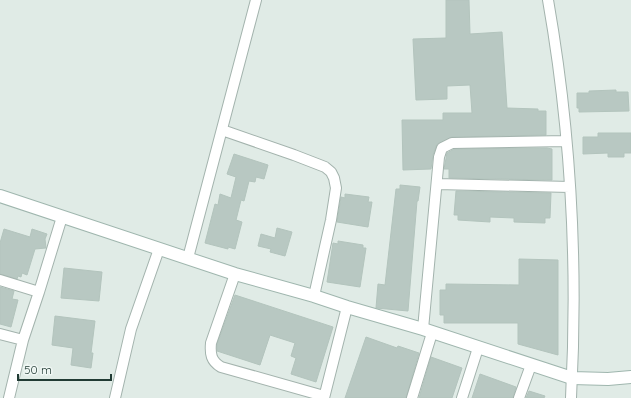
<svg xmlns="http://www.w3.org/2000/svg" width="631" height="398" font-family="Quicksand,sans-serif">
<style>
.building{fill:#b8c8c2;stroke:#b3c4bd}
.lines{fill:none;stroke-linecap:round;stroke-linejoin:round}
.street-casing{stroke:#a3b3ad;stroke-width:12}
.secondary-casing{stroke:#9fb6ae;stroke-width:14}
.street{stroke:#fff;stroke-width:10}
.secondary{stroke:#fff;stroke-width:12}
</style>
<rect width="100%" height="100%" fill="#e0ebe6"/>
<!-- building -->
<path class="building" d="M 446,0 L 469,0 L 470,34 L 502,32 L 507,108 L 538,109 L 538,111 L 546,111 L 546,135 L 452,137 L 437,144 L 433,155 L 431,169 L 403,170 L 402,120 L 443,120 L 443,113 L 472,113 L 470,85 L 447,86 L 447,99 L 416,100 L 413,39 L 446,38 Z
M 616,90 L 616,92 L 628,92 L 629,111 L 579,112 L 579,108 L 577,108 L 577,93 L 589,93 L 589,91 Z
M 598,133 L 631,133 L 631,153 L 624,153 L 624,157 L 608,157 L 608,153 L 583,154 L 583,137 L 598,137 Z
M 547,148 L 552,149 L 552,180 L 449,178 L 449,169 L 444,169 L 447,153 L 454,149 Z
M 234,154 L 268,165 L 264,179 L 256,177 L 255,182 L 249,181 L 244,201 L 241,200 L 236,220 L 242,222 L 235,249 L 228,247 L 228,249 L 205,243 L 215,204 L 218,205 L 220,194 L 231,198 L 236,177 L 227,174 Z
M 400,185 L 420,187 L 418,201 L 417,201 L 408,311 L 376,308 L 378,284 L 385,285 L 396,189 L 400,189 Z
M 456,191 L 551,193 L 550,218 L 545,218 L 545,223 L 514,222 L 514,218 L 490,217 L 490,222 L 458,220 L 458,215 L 454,215 Z
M 345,194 L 369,197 L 368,202 L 372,202 L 368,227 L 337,222 L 341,197 L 345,198 Z
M 277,228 L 292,232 L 285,256 L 270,252 L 271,249 L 258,246 L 261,234 L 275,238 Z
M 4,229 L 30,237 L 32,229 L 47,234 L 45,239 L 46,248 L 35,249 L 27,275 L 22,273 L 21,277 L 18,276 L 17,279 L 0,274 L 0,243 Z
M 338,241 L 363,245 L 363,248 L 366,248 L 360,287 L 327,282 L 333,243 L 338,244 Z
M 519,259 L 558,260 L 558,355 L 518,344 L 518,323 L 444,323 L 444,315 L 440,315 L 440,290 L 446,290 L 446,284 L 519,285 Z
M 64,268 L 102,272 L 99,301 L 61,298 Z
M 0,287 L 14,291 L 12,299 L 18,300 L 11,327 L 0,324 Z
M 235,295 L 333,327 L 316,382 L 291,374 L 296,358 L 291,356 L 295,343 L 270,335 L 260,365 L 217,351 L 217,344 Z
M 55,316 L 95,321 L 91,353 L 93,353 L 91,368 L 71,365 L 73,348 L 52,345 Z
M 366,337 L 397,348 L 398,346 L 419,353 L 406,398 L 345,398 Z
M 431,357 L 462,368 L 452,398 L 419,398 Z
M 480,374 L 516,387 L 513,398 L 472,398 Z
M 529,391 L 545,396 L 544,398 L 526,398 Z"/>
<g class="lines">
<defs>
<path id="street" d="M 548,0 C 571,131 578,266 571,398
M 222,130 L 294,155 L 325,167 L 331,172 L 334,178 L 336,188 L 331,220 L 314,296
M 437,184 L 570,187
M 188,258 L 256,0
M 235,274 L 211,343 C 210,354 211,361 221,367 L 324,396
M 0,280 L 39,292
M 423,329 L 439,157 L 442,148 L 452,143 L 566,141
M 0,334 L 23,340
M 9,398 L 23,340 L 39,292 L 62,217
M 115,398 L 131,329 L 159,249
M 324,398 L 347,307
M 412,398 L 432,333
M 462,398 L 478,348
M 519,398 L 531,365"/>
<path id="secondary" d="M 0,196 L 235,274 L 314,296 L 347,307 L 423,329 L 572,378 L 608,379 L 631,377"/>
</defs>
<!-- street casing -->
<use href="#street" class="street-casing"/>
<!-- secondary casing -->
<use href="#secondary" class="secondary-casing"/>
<!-- street -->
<use href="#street" class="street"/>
<!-- secondary -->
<use href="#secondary" class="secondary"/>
</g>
<!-- scale -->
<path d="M18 374v6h93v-6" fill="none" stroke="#213b34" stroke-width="2"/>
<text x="24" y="374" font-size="12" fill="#213b34" stroke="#f0f7f4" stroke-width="3" paint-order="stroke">50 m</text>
</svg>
